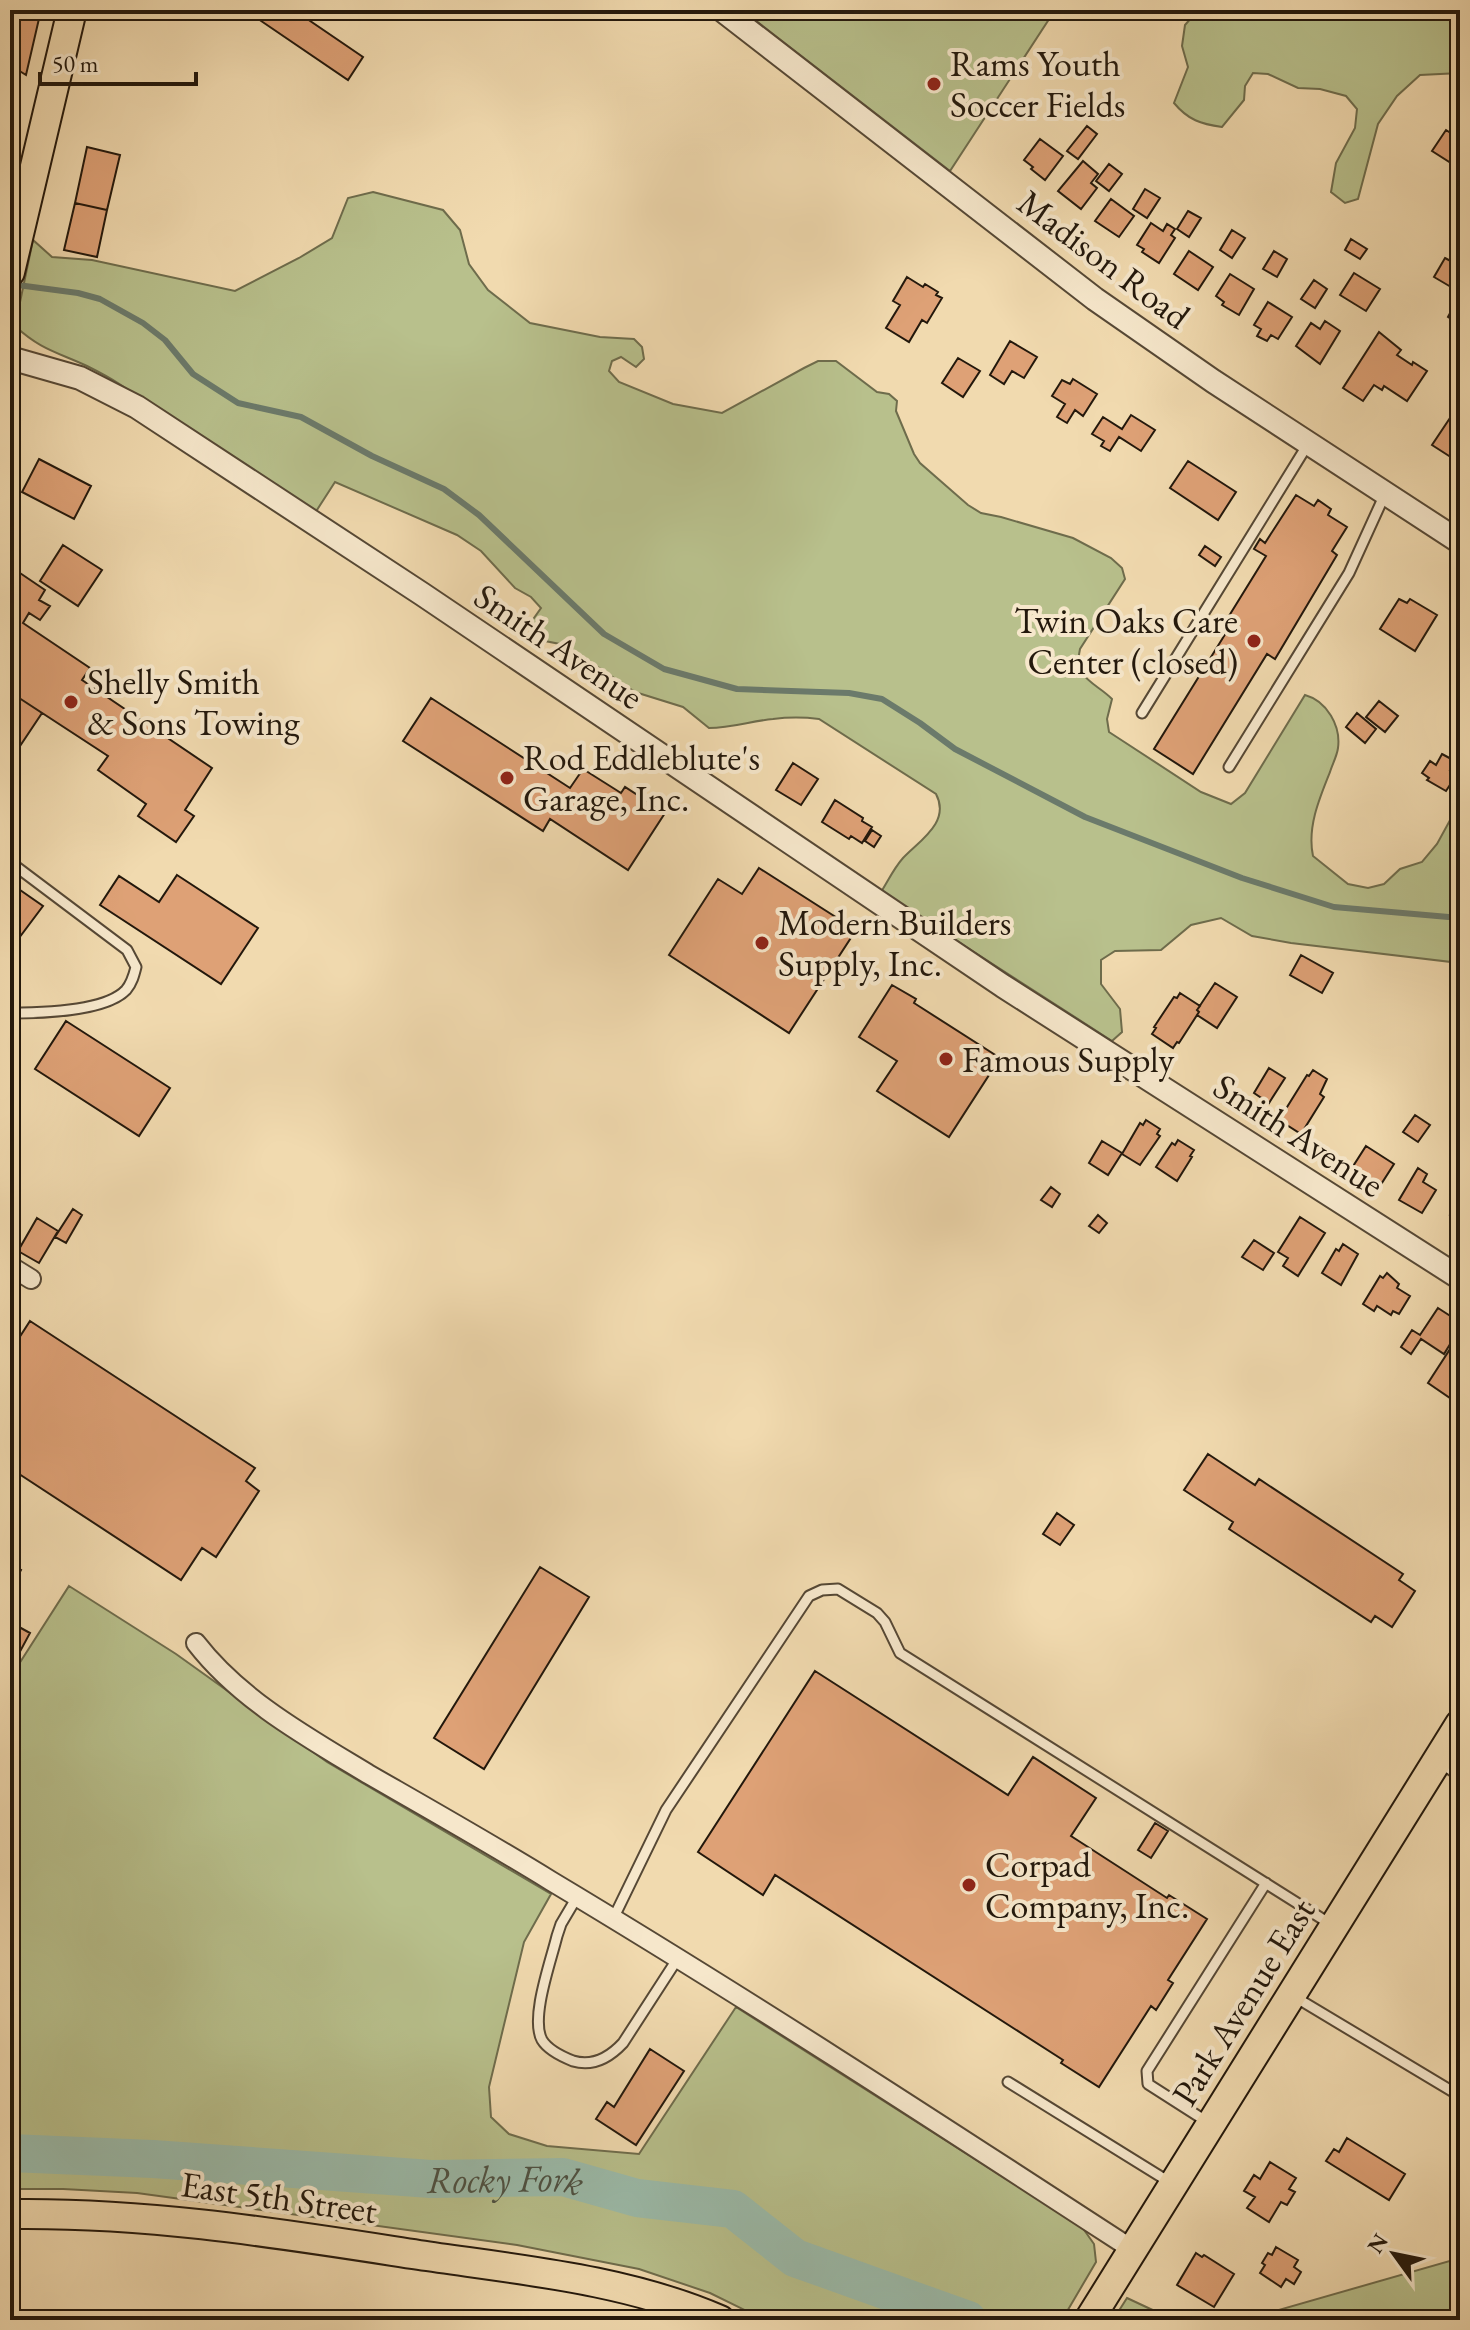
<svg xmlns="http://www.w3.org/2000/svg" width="1470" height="2330" font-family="'EB Garamond',serif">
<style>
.green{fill:#b8c08c;stroke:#6e6c4c;stroke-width:2}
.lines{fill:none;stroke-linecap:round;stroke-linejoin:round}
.stream{stroke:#6b7a6b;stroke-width:6}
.river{stroke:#9bbbaa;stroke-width:38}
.building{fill:#dea176;stroke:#23180c;stroke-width:2}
.service-casing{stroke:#564835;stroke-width:13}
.minor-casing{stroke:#564835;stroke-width:22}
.tertiary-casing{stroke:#564835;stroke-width:26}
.primary-casing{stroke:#23180c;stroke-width:32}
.service{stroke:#f6e7cb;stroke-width:9}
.minor{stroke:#f6e7cb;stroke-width:18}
.tertiary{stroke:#f6e7cb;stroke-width:22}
.primary{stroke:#f1daaf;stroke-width:28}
.poi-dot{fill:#8f2418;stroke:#f6e7cb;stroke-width:3}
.labels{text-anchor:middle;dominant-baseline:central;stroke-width:8;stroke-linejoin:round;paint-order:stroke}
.poi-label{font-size:36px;fill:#23180c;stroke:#f6e7cb;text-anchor:start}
.street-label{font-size:36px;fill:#23180c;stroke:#f6e7cb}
.water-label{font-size:38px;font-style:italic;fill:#4d5143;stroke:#f6e7cb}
</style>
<rect width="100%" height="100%" fill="#f1daaf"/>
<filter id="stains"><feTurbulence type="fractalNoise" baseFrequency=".0025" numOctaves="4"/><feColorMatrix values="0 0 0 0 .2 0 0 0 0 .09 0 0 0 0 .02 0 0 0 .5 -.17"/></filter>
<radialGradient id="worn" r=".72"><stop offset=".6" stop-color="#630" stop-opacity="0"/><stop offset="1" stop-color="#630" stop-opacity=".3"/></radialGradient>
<!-- green -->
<path class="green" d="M 742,10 L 1055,10 L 950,171 Z
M 1198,10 L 1460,10 L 1460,73 L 1420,75 L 1397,96 L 1378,124 L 1358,199 L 1345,203 L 1331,192 L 1336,163 L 1355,128 L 1357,109 L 1346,96 L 1320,89 L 1298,88 L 1268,74 L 1253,73 L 1245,86 L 1244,100 L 1222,127 C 1201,124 1188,120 1174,103 L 1188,67 L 1182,46 L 1185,25 Z
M 373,192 L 443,210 L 460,230 L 469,264 L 488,290 L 530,323 L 600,337 L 634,339 L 642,347 L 644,359 L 636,367 L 621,357 L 612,361 L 609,371 L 619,382 L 673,404 L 722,413 L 804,368 L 818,361 L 836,361 L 877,392 L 889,394 L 897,401 L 896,411 L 914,454 L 920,463 L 968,505 L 981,513 L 1001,517 L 1073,538 L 1111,558 L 1122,568 L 1125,579 L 1080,649 C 1073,679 1095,682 1112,699 L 1107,719 L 1109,732 L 1201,792 L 1231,804 L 1245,793 L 1305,695 C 1327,701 1341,726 1338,748 C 1337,756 1332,765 1330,772 C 1319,799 1307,828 1313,856 L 1348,884 L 1368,888 L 1384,884 L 1400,869 L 1422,862 L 1437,844 L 1460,802 L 1460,963 L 1291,943 L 1252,936 L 1221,918 L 1191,925 L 1161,950 L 1115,951 L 1101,960 L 1101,984 L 1120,1009 L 1122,1032 L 1112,1041 L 881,892 C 888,881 894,868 903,858 C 919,841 951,822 936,794 L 819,719 C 803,717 789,717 773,719 C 751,721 732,728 709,728 L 683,707 L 635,692 L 565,645 L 535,639 L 529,625 L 541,608 L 531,597 L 515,588 L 481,551 L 457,535 L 335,482 L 315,513 L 121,385 C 110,378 99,372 87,366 C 57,352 41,350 15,326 L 33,240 L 52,257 L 92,260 L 235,291 L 299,258 L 332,238 L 348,198 Z
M 69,1586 L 176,1654 L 327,1762 L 551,1894 L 524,1942 L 489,2087 L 491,2117 L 509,2134 L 547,2146 L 639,2154 L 736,2007 L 1082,2227 L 1094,2244 L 1096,2262 L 1062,2320 L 765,2320 L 710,2293 L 639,2269 L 517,2245 L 137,2193 L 63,2189 L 10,2189 L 10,1678 Z
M 1460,2258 L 1460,2320 L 1244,2320 Z
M 1127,2298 L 1174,2320 L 1113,2320 Z"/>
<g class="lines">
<!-- stream -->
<path class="stream" d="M 10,284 L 78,293 L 100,299 L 143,323 L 165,340 L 193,374 L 238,403 L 301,417 L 372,456 L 444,489 L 479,515 L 604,634 L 664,669 L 737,689 L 849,693 L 882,699 L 920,723 L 955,749 L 1085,817 L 1242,878 L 1334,907 L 1460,918"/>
<!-- river -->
<path class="river" id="s1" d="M 10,2153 L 153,2159 L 431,2179 L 563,2177 L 637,2198 L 733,2209 L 795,2258 L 968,2320"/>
</g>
<!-- building -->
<path class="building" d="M 10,10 L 41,10 L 26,75 L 10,65 Z
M 245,10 L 294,10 L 363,57 L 348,80 Z
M 1087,126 L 1097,134 L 1078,159 L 1067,151 Z
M 1446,130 L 1460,139 L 1460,172 L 1455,169 L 1457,167 L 1432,151 Z
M 1040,139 L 1063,156 L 1045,180 L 1031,169 L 1033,167 L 1024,160 Z
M 87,147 L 120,155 L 107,210 L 75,203 Z
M 1083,161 L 1098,174 L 1091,183 L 1097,188 L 1081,209 L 1058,191 Z
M 1109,164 L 1122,174 L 1109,191 L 1096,181 Z
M 1145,189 L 1160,198 L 1147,218 L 1133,209 Z
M 1111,199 L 1134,216 L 1119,237 L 1095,221 Z
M 75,203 L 107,210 L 97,257 L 64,250 Z
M 1188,211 L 1201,218 L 1189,237 L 1177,229 Z
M 1151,223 L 1163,231 L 1167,224 L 1175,229 L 1171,235 L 1175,238 L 1159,263 L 1142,252 L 1144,249 L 1137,245 Z
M 1232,230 L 1245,238 L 1232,258 L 1220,250 Z
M 1351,239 L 1367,249 L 1360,259 L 1345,250 Z
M 1189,251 L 1213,267 L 1198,290 L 1174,274 Z
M 1274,251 L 1287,259 L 1277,277 L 1263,269 Z
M 1445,258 L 1460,266 L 1460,272 L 1451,287 L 1434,277 Z
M 1354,273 L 1380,289 L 1366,311 L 1340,295 Z
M 1230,274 L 1254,289 L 1239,315 L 1222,305 L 1224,302 L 1216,296 Z
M 1460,275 L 1460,293 L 1452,288 Z
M 907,277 L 923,287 L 925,284 L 938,292 L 936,295 L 942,298 L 927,323 L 922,320 L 909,342 L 886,328 L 900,305 L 893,301 Z
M 1314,280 L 1327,289 L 1315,308 L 1301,299 Z
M 1268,302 L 1292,317 L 1278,339 L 1271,335 L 1267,341 L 1257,336 L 1261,329 L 1254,325 Z
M 1454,306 L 1460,310 L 1460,317 L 1456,322 L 1448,317 Z
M 1325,321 L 1340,331 L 1320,364 L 1296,346 L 1311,323 L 1320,329 Z
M 1379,332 L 1401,350 L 1397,355 L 1412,365 L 1413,362 L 1427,371 L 1407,401 L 1384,386 L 1382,390 L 1374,385 L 1363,401 L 1343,388 Z
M 1010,341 L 1037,357 L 1024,378 L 1012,371 L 1004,384 L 990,375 Z
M 958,358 L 980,371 L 963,397 L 942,383 Z
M 1073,379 L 1097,394 L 1083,416 L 1075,410 L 1067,423 L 1057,417 L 1065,404 L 1052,396 L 1062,380 L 1070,384 Z
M 1460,403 L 1460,463 L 1432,445 Z
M 1131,415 L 1155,430 L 1141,451 L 1119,437 L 1110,451 L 1101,446 L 1104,441 L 1092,434 L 1103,417 L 1122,429 Z
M 39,459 L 91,486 L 74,519 L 22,492 Z
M 1188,461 L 1236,492 L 1218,520 L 1170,488 Z
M 1296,495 L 1314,506 L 1318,500 L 1331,509 L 1328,515 L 1347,527 L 1332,551 L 1337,555 L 1275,659 L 1267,654 L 1193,774 L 1154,749 L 1229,628 L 1224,624 L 1266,556 L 1254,549 L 1260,539 L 1265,543 Z
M 63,545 L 102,570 L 78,606 L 40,581 Z
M 1205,546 L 1221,557 L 1215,566 L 1199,555 Z
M 17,571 L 45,590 L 39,600 L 50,606 L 40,620 L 29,613 L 23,623 L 90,668 L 82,680 L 212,768 L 185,810 L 194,816 L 176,842 L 138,816 L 146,804 L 98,770 L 108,756 L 10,692 L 10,581 Z
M 1399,599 L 1407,603 L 1410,599 L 1437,615 L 1415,651 L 1380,629 Z
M 10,692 L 42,713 L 10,761 Z
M 431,698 L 570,788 L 583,769 L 621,793 L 625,787 L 665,813 L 628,870 L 550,819 L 543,831 L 403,741 Z
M 1379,701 L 1398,716 L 1385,732 L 1366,717 Z
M 1357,713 L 1376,729 L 1365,743 L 1346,727 Z
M 1442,754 L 1455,761 L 1450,770 L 1457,774 L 1446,791 L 1427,780 L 1429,778 L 1422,773 L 1430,761 L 1436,765 Z
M 793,763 L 818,779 L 801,805 L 776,790 Z
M 835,800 L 863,818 L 862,821 L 872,827 L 862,843 L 851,836 L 849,839 L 822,822 Z
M 872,830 L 881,836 L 874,847 L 865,841 Z
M 759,868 L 856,930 L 789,1033 L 669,955 L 718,879 L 742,894 Z
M 177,875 L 258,928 L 221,984 L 100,905 L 119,876 L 159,902 Z
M 10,883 L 43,906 L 10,950 Z
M 1301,955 L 1333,973 L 1322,993 L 1290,975 Z
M 1215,983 L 1237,997 L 1217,1028 L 1197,1015 L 1199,1012 L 1197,1010 Z
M 892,985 L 916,999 L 914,1003 L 1000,1058 L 949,1137 L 877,1091 L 897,1061 L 859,1037 Z
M 1180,993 L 1200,1006 L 1197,1010 L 1199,1012 L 1179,1043 L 1177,1042 L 1173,1048 L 1152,1034 L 1156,1028 L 1154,1027 L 1174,997 L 1177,998 Z
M 66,1021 L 170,1088 L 139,1136 L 35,1069 Z
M 1269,1068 L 1285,1078 L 1269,1103 L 1254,1093 Z
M 1313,1070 L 1327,1079 L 1320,1094 L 1324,1097 L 1301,1134 L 1279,1120 L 1307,1075 L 1309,1076 Z
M 1415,1115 L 1430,1125 L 1418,1142 L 1403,1132 Z
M 1146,1120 L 1160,1129 L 1157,1134 L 1160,1136 L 1140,1165 L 1122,1154 L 1140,1123 L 1143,1125 Z
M 1178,1140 L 1194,1150 L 1190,1156 L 1192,1157 L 1177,1181 L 1156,1167 L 1172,1143 L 1175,1145 Z
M 1102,1141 L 1122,1153 L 1108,1175 L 1089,1163 Z
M 1366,1146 L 1394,1164 L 1378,1189 L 1350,1171 Z
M 1418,1168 L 1427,1174 L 1423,1182 L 1436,1190 L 1422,1213 L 1399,1200 Z
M 1051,1187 L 1060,1194 L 1052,1207 L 1041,1200 Z
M 1460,1199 L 1460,1221 L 1450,1215 Z
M 73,1209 L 82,1215 L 66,1243 L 55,1237 Z
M 1098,1215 L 1107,1223 L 1099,1233 L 1089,1226 Z
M 1300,1217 L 1325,1233 L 1298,1276 L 1283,1266 L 1288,1258 L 1278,1252 Z
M 37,1218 L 58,1231 L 39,1263 L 18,1251 Z
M 1254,1240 L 1274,1253 L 1263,1270 L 1242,1257 Z
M 1343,1244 L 1358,1254 L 1341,1285 L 1322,1273 L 1336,1249 L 1339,1251 Z
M 1387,1273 L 1399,1284 L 1397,1288 L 1410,1296 L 1399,1314 L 1393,1311 L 1391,1315 L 1377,1306 L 1374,1311 L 1363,1304 L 1380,1276 L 1383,1278 Z
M 1438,1308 L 1458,1321 L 1455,1325 L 1460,1328 L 1444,1354 L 1421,1339 L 1411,1354 L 1401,1347 L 1412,1330 L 1420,1335 Z
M 30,1321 L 255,1468 L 246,1481 L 259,1491 L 216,1557 L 202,1548 L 181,1580 L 10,1468 L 10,1352 Z
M 1454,1343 L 1460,1347 L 1460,1382 L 1450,1398 L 1428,1383 Z
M 1208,1454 L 1255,1485 L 1259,1479 L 1403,1574 L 1399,1580 L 1415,1591 L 1392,1627 L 1375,1616 L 1371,1622 L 1229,1529 L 1233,1522 L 1184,1490 Z
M 1057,1513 L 1074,1525 L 1060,1545 L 1043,1534 Z
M 10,1564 L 21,1570 L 10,1591 Z
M 540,1567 L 589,1597 L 484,1769 L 434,1738 Z
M 10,1622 L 30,1633 L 16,1659 L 10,1656 Z
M 815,1671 L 1008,1795 L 1033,1757 L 1096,1798 L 1071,1836 L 1167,1898 L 1169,1895 L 1207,1919 L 1168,1980 L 1173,1983 L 1156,2010 L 1151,2006 L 1099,2087 L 1061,2063 L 1063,2060 L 775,1875 L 763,1895 L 698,1852 Z
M 1155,1823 L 1168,1831 L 1151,1858 L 1138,1850 Z
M 650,2049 L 684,2071 L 636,2145 L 596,2119 L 607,2102 L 614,2107 Z
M 1347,2138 L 1405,2174 L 1389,2200 L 1326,2161 L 1334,2149 L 1339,2152 Z
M 1270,2162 L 1296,2178 L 1289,2189 L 1295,2192 L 1287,2205 L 1281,2202 L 1269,2222 L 1247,2208 L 1255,2197 L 1244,2191 L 1254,2175 L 1260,2179 Z
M 1276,2247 L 1298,2260 L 1294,2267 L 1301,2272 L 1294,2284 L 1286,2279 L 1281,2287 L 1260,2273 L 1265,2265 L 1262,2263 L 1268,2253 L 1272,2255 Z
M 1196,2253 L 1202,2257 L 1204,2255 L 1234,2274 L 1214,2307 L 1177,2285 Z"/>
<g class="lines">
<defs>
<path id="service" d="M 1142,713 L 1308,444
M 1229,767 L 1349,573 L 1385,494
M 10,862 L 127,950 L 136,967 C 134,975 132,983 126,990 C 105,1012 39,1013 10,1013
M 1439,1762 L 1460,1776
M 577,1897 L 561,1924 L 557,1936 C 551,1961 530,2018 542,2040 C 548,2050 563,2057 573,2061 C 593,2067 609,2058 623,2043 L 678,1958
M 613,1919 L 666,1810 L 809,1596 L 822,1590 L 838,1589 L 877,1613 L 885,1622 L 900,1653 L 1332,1925
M 1295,1997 L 1460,2096
M 1008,2082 L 1171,2183
M 1209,2123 L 1148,2084 L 1147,2071 L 1266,1883"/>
<path id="minor" d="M 10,1266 L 31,1279
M 196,1643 C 240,1700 307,1737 368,1774 C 429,1809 491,1844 551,1881 C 748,1999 941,2125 1133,2250"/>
<path id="tertiary" d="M 722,10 L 1095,299 L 1213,381 L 1460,542
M 10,358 L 80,378 L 137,407 L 422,594 L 1003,986 L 1460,1278"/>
<path id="primary" d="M 10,272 L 72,10
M 10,2214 C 150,2212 282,2234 419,2255 C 521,2270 625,2279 720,2320
M 1089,2320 L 1460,1724"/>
</defs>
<!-- service casing -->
<use href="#service" class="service-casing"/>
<!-- minor casing -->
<use href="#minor" class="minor-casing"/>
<!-- tertiary casing -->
<use href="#tertiary" class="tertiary-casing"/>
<!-- primary casing -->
<use href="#primary" class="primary-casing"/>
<!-- service -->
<use href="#service" class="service"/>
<!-- minor -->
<use href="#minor" class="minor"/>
<!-- tertiary -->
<use href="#tertiary" class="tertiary"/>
<!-- primary -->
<use href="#primary" class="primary"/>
</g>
<!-- markers -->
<g class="poi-dot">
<circle cx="934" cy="84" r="8"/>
<circle cx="1254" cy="641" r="8"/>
<circle cx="71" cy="702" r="8"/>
<circle cx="507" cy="778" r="8"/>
<circle cx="762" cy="943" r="8"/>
<circle cx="946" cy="1059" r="8"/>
<circle cx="969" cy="1885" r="8"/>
</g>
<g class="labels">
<!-- poi labels -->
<g class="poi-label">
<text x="950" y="63">Rams Youth<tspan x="950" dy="41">Soccer Fields</tspan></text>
<text x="1238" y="620" text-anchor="end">Twin Oaks Care<tspan x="1238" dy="41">Center (closed)</tspan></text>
<text x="87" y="681">Shelly Smith<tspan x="87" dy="41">&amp; Sons Towing</tspan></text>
<text x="523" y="757">Rod Eddleblute's<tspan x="523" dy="41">Garage, Inc.</tspan></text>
<text x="778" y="922">Modern Builders<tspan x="778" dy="41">Supply, Inc.</tspan></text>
<text x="962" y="1059">Famous Supply</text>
<text x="985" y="1864">Corpad<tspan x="985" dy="41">Company, Inc.</tspan></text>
</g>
<!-- street labels -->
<g class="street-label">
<text transform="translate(1104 259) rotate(37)">Madison Road</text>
<text transform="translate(559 646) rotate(34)">Smith Avenue</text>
<text transform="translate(1299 1135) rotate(33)">Smith Avenue</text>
<text transform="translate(1243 2002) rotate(-58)">Park Avenue East</text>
<text transform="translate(279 2197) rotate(8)">East 5th Street</text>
</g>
<!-- water labels -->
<g class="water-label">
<text stroke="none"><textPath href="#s1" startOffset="496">Rocky Fork</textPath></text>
</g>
</g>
<!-- margin -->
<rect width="1470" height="2330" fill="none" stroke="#f1daaf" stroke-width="40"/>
<rect x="12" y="12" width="1446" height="2306" fill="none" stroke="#23180c" stroke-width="4"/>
<rect x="20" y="20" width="1430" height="2290" fill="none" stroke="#23180c" stroke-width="2"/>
<!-- north arrow -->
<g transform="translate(1394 2254) rotate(303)" stroke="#f6e7cb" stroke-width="6" paint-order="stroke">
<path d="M0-6L14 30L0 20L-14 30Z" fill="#23180c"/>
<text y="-12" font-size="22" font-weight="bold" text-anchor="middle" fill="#23180c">N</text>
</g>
<!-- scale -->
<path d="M40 72v12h156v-12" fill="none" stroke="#23180c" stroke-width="4"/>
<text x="52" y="72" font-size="24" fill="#23180c" stroke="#f6e7cb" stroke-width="6" paint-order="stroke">50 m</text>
<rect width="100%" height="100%" filter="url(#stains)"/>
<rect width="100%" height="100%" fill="url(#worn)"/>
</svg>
